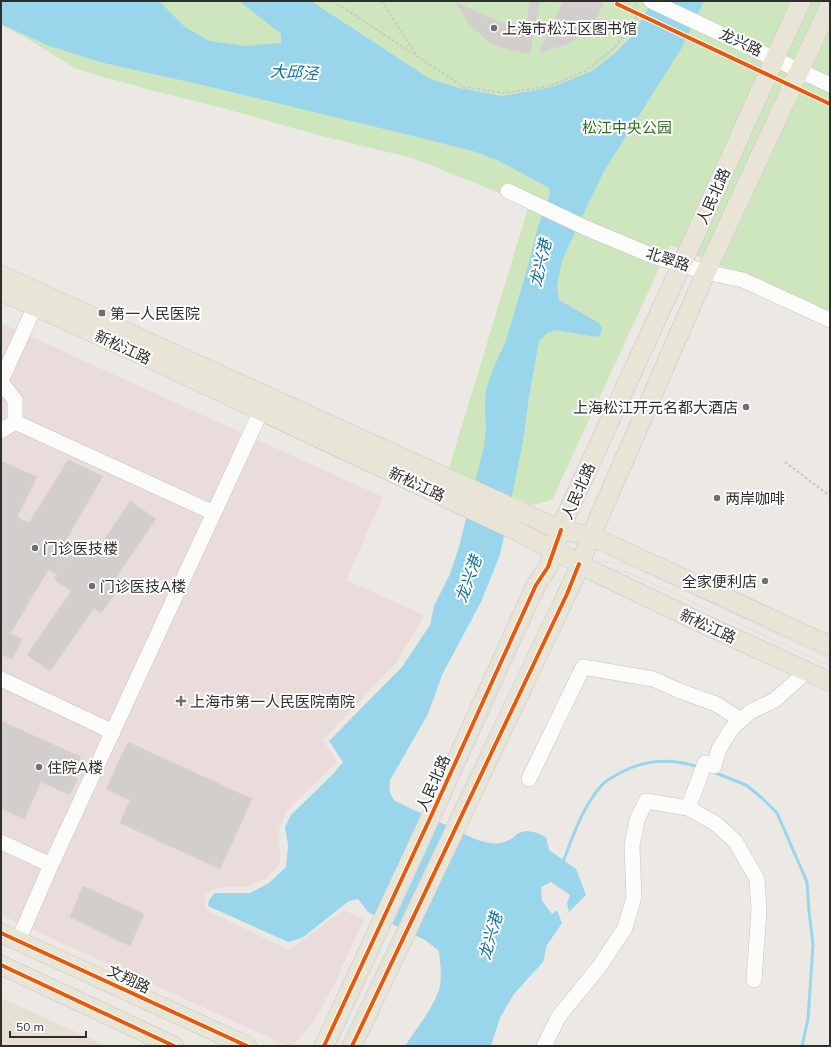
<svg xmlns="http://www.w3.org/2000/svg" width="831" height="1047" font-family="Mulish,'Noto Sans SC',sans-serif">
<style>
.education{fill:#e6e0d3}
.medical{fill:#e9dcdb}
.green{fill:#cee6be}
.water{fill:#99d6ec}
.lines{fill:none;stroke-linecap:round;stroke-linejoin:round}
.stream{stroke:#99d6ec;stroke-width:3}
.building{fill:#d1cecb;stroke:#d7d4d0}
.minor-casing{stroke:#c5c4c5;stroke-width:16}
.major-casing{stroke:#c6c5c4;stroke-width:20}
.path{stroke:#c9c9c8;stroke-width:2;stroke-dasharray:3 2;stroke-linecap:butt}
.minor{stroke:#fcfcfb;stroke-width:15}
.major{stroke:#e8e4d6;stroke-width:19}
.tram{stroke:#dfdfe1;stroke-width:1}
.cycleway-casing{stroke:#fff;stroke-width:6}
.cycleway{stroke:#e8590c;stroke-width:4}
.poi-dot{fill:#706f6e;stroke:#fff;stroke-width:1.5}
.labels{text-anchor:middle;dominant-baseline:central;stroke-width:4;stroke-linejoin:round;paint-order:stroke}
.poi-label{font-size:15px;fill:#2e2e2e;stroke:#fff;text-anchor:start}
.street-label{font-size:15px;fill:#2e2e2e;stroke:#fff}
.park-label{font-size:15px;fill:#2c6e1b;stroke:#fff}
.water-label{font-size:16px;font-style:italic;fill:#0d6fa3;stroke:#fff}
</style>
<rect width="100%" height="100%" fill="#ece8e4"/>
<!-- education -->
<path class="education" d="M 1,998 L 107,1046 L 1,1046 Z"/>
<!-- medical -->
<path class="medical" d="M 1,323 L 383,497 L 346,580 L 424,615 L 397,662 L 323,740 L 337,762 L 287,810 L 279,829 L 280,864 L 265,879 L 248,886 L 226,887 L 212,890 L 204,896 L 206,910 L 289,950 L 343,910 L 364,919 L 333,987 L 312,1024 L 292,1046 L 288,1046 L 1,915 Z"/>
<!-- green -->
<path class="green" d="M 1,1 L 830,1 L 830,314 L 762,283 L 670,245 L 552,500 L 532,505 L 449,468 L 529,205 L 412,158 L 314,134 L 219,107 L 158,92 L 76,69 L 23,36 L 1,25 Z"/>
<!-- water -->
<path class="water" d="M 1,1 L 159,1 L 185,27 L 209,41 L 246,46 L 281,43 L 281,34 L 239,1 L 311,1 L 430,79 L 459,88 L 502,96 L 553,87 L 592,71 L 615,53 L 634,34 L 652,1 L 704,1 L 681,49 L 604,171 L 580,221 L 562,261 L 557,286 L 559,300 L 599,323 L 602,328 L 600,335 L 596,337 L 556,330 L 547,333 L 539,341 L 529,397 L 523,441 L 500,555 L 481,602 L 442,675 L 428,714 L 390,780 C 389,788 389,794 395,801 L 475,839 C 486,843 498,846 509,840 C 513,839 515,835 519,833 C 528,828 538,833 546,837 L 549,850 L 576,869 L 586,895 L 569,912 L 567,903 L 570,895 L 551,882 L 541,887 L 542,901 L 552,914 L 557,910 L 562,923 L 547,945 L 543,962 L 514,994 L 500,1018 L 491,1046 L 405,1046 C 417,1027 434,1008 440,986 C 442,975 440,962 439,951 L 425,940 L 368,912 L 358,899 L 349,901 L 302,938 L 288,942 L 208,906 L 209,900 L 215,893 L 250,893 L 269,883 L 286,867 L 288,845 L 285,827 L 291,815 L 332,775 L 343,762 L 329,741 L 402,667 L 430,625 L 434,606 L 450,574 L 459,547 L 484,446 L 486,427 L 485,407 L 486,390 L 491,374 L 506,340 L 528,266 L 538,227 L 549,197 L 550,192 L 549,188 L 499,161 L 476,152 L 417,137 L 207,86 L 104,63 L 49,46 L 1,24 Z"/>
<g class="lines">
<!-- stream -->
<path class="stream" d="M 713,772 L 746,785 L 762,798 L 777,813 L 807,882 L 809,911 L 813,945 L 808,1019 L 802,1046
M 563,862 C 573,836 582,808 601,786 C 604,782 609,779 613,777 C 640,760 668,757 698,767"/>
</g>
<!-- building -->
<path class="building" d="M 530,1 L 540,1 L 530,54 L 510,50 L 490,43 L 469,24 L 455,2 L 525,33 Z
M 563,1 L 598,1 L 603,3 L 596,19 L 582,35 L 565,45 L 539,53 Z
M 68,460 L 103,476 L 63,545 L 73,551 L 57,575 L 48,570 L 10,634 L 1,630 L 1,461 L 37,477 L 17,517 L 29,523 Z
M 130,501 L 156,519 L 117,576 L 124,581 L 101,613 L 94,608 L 50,671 L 27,655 L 71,591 L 54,579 L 76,547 L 92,558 Z
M 1,630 L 22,639 L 12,659 L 1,654 Z
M 1,721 L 81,757 L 72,776 L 78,779 L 70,795 L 41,782 L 24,819 L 1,808 Z
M 128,742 L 252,799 L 220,869 L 120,823 L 130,800 L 106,789 Z
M 83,886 L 144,914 L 130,946 L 70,917 Z"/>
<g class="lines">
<defs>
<path id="minor" d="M 651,1 L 830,85
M 508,191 L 586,228 L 653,256 L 706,272 L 743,280 L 830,320
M 1,381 L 35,306
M 1,382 L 15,400 L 15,422 L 1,431
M 15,422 L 214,513
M 1,679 L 113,732
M 529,779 L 583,667 L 653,679 L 680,691 L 716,704 L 741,720
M 688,808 L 715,823 L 735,841 L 757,879 L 759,911 L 754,980
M 1,842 L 51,865
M 18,941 L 51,865 L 261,411
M 544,1046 L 559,1016 L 599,967 L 625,928 L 634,897 L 632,846 L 637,820 L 646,801 L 688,808 L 705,763 L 714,766 L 719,749 L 732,728 L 750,712 L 775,700 L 807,671"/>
<path id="major" d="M 1,275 L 561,530 L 591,536 L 830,646
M 1,291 L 142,355 L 519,532 L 595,572 L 697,621 L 830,682
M 1,933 L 247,1046
M 1,965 L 174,1046
M 324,1046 L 432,814 L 536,585 L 548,567 L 565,518 L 682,264 L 801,1
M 352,1046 L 573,581 L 591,536 L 706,272 L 830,5"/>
</defs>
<!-- minor casing -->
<use href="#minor" class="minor-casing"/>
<!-- major casing -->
<use href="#major" class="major-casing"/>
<!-- path -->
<path class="path" d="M 333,1 L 464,87 L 504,93 L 550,86 L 585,71 L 611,51 L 625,35 L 638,14
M 382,1 L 417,56
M 633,11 L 638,1
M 785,462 L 830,496"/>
<!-- minor -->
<use href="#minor" class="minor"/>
<!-- major -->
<use href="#major" class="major"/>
<!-- tram -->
<path class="tram" d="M 336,1046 C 383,943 432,839 477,735 C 492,701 507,667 523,633 C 532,616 539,597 553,584 C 578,560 601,557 634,567 L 830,659
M 344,1046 L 548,610 C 565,579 596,563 630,573 L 830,666"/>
<defs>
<path id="cycleway" d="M 617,4 L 830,104
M 1,933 L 247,1046
M 1,965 L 174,1046
M 324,1046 L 432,814 L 536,585 L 548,567 L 561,530
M 352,1046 L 567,594 L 579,564"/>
</defs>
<!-- cycleway casing -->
<use href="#cycleway" class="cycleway-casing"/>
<!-- cycleway -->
<use href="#cycleway" class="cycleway"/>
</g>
<!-- markers -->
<g class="poi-dot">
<circle cx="494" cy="28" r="4"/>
<rect x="98" y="309" width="8" height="8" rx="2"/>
<circle cx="746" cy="407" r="4"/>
<circle cx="717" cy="498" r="4"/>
<circle cx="35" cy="548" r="4"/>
<circle cx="765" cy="581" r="4"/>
<circle cx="92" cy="586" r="4"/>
<path d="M179 695h4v4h4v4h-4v4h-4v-4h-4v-4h4z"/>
<circle cx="39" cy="767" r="4"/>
</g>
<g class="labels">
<!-- poi labels -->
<g class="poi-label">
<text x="502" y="28">上海市松江区图书馆</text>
<text x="110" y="313">第一人民医院</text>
<text x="738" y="407" text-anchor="end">上海松江开元名都大酒店</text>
<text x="725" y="498">两岸咖啡</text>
<text x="43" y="548">门诊医技楼</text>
<text x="757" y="581" text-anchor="end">全家便利店</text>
<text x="100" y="586">门诊医技A楼</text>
<text x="190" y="701">上海市第一人民医院南院</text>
<text x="47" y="767">住院A楼</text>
</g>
<!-- street labels -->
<g class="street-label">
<text transform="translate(741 42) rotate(25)">龙兴路</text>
<text transform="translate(713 196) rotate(-66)">人民北路</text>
<text transform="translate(668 259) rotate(18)">北翠路</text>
<text transform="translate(123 347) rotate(25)">新松江路</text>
<text transform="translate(417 484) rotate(25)">新松江路</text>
<text transform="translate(578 491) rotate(-66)">人民北路</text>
<text transform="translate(708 626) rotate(25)">新松江路</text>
<text transform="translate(433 783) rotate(-66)">人民北路</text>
<text transform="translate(129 979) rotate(25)">文翔路</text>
</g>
<!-- park labels -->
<g class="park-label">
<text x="627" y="127">松江中央公园</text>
</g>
<!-- water labels -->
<g class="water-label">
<text transform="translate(294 72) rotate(3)">大邱泾</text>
<text transform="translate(540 263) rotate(-77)">龙兴港</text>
<text transform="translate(468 579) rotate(-70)">龙兴港</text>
<text transform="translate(490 936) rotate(-74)">龙兴港</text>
</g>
</g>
<!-- border -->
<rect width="831" height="1047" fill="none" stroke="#2e2e2e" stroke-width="4"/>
<!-- scale -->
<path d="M10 1031v6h76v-6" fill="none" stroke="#2e2e2e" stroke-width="2"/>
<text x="16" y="1031" font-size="12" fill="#2e2e2e" stroke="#ffffff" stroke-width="3" paint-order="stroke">50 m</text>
</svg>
